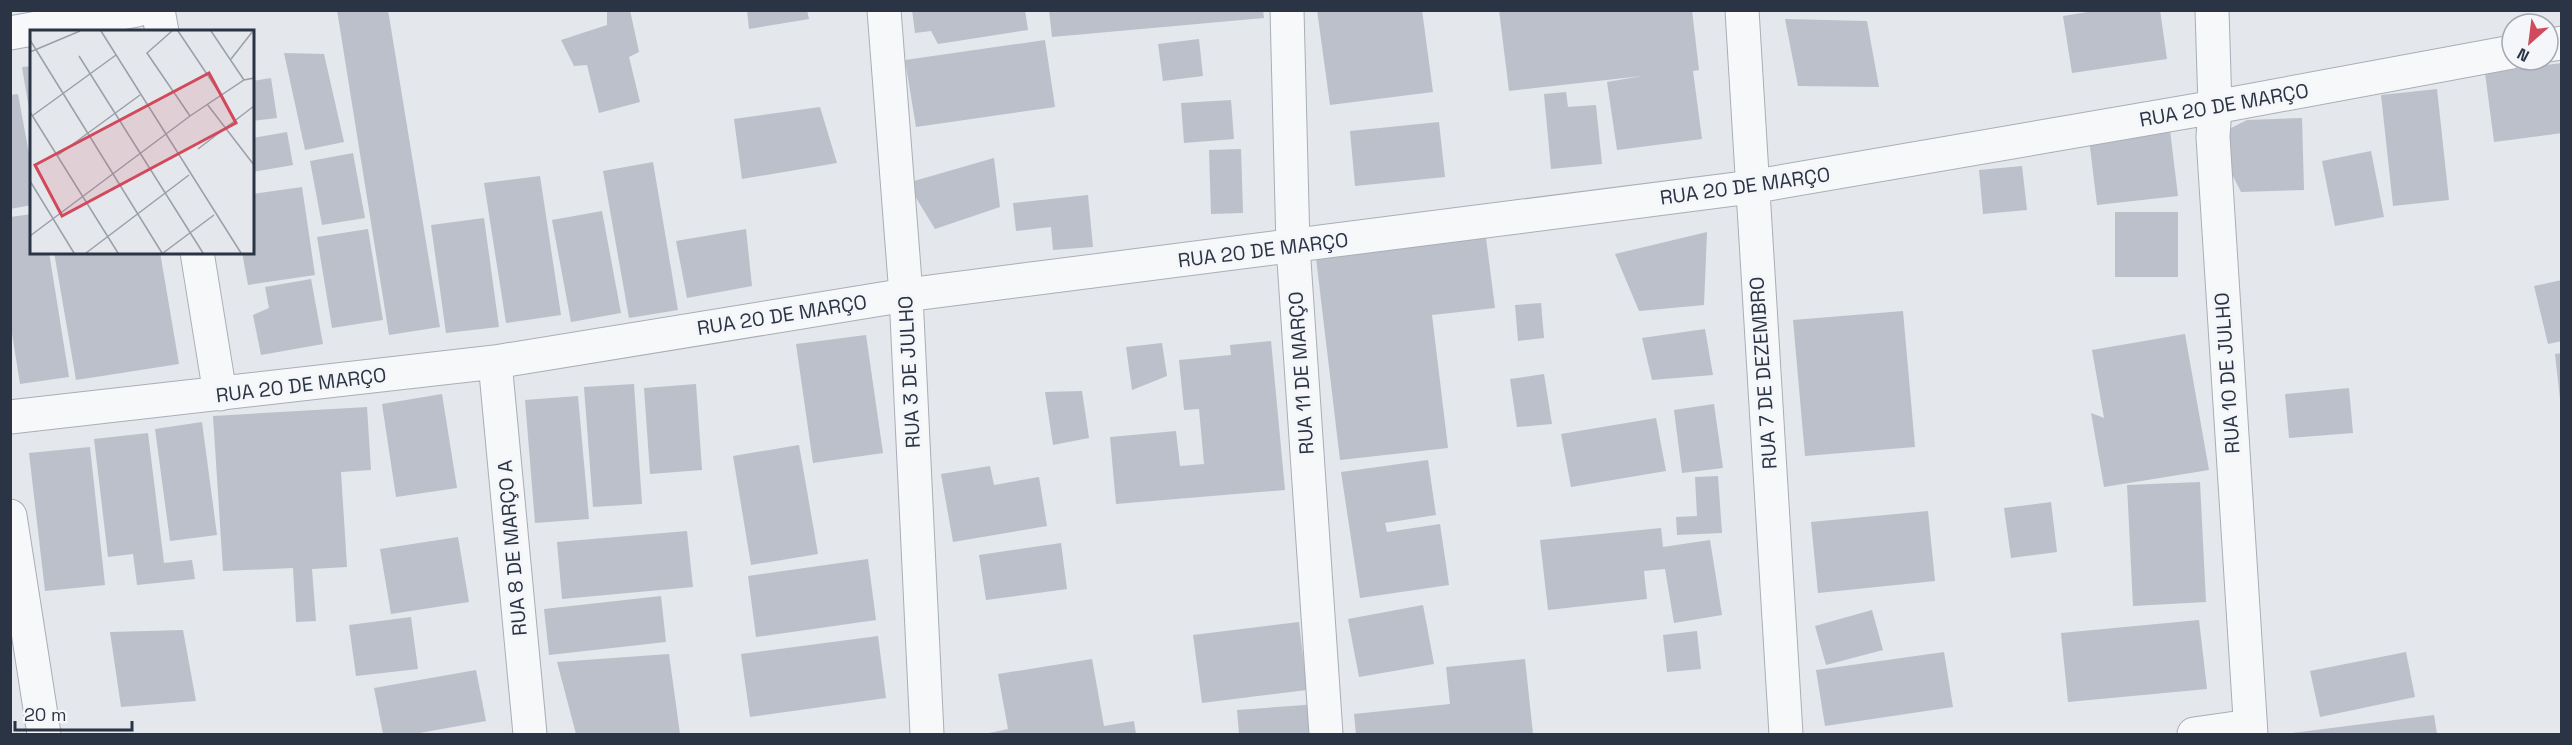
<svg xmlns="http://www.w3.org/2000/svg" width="2572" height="745" font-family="'Space Grotesk',sans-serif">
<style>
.building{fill:#bbc0ca}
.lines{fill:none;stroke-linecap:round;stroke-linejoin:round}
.minor-casing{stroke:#a9aeb7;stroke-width:35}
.minor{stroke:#f7f8fa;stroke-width:33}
.labels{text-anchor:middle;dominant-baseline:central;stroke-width:6;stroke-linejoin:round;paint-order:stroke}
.street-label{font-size:20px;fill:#2b3445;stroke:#f4f6f9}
.inset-road{fill:none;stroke:#9a9fa9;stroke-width:1.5}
.view{fill:#d1495b;fill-opacity:0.15;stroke:#d1495b;stroke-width:3}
.inset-edge{fill:none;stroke:#2b3445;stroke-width:3}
</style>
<rect width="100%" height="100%" fill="#e4e7ec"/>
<!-- building -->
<path class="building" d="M 337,10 L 388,10 L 440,327 L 389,335 Z
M 607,10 L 630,10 L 639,52 L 629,57 L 640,102 L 599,113 L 587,65 L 574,66 L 561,40 L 607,25 Z
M 747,10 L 807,10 L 809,19 L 749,29 Z
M 912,10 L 1025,10 L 1028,30 L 938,44 L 931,31 L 915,33 Z
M 1049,10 L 1263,10 L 1264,18 L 1052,37 Z
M 1317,10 L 1422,10 L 1433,92 L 1330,105 Z
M 1499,10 L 1692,10 L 1699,70 L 1693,71 L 1702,139 L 1617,150 L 1607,82 L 1642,76 L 1509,91 Z
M 2100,10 L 2160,10 L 2167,59 L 2072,73 L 2063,16 Z
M 1785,19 L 1867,21 L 1879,87 L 1798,86 Z
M 1199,39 L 1203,76 L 1163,81 L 1158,44 Z
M 1045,40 L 1055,107 L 916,127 L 905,60 Z
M 284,53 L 324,54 L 344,142 L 305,150 Z
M 2562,63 L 2562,133 L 2494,142 L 2485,73 Z
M 32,66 L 32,115 L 30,115 L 22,67 Z
M 271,78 L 277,118 L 252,121 L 252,81 Z
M 2437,89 L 2449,200 L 2393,206 L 2381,95 Z
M 1566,92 L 1568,107 L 1596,105 L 1602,164 L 1551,169 L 1544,94 Z
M 18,94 L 32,170 L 32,205 L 10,209 L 10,95 Z
M 1231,100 L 1234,139 L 1184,143 L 1181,103 Z
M 820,107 L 837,163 L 742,179 L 734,119 Z
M 2302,118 L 2304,190 L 2241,192 L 2213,137 L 2247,120 Z
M 1439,122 L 1445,177 L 1355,186 L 1350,131 Z
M 2170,130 L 2178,196 L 2097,205 L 2089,139 Z
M 287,132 L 293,165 L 252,172 L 252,138 Z
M 1241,149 L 1243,213 L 1211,214 L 1209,150 Z
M 2371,151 L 2384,217 L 2335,226 L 2322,161 Z
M 353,153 L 365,218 L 322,225 L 310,161 Z
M 994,158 L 1000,207 L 935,229 L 907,183 Z
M 653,162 L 678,310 L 629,318 L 603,171 Z
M 2022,166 L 2027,210 L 1983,214 L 1979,170 Z
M 540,176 L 561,315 L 506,323 L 484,183 Z
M 302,187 L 315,275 L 248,285 L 242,252 L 252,252 L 252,194 Z
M 1088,195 L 1093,247 L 1053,250 L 1051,227 L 1016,231 L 1013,203 Z
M 602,211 L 621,313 L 571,322 L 552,220 Z
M 2115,212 L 2178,212 L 2178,277 L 2115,277 Z
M 32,214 L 32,252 L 49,252 L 69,377 L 20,384 L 10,321 L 10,217 Z
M 484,218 L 499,327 L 446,333 L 431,225 Z
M 368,229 L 383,320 L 332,328 L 317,237 Z
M 746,229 L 752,286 L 687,298 L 676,241 Z
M 1707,232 L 1704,305 L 1639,311 L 1615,254 Z
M 1486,238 L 1495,308 L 1432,315 L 1448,448 L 1340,460 L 1316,258 Z
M 54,252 L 160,252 L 179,364 L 76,380 Z
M 311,279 L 323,344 L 261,355 L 253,315 L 269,308 L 265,287 Z
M 2562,280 L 2562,341 L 2548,344 L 2534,286 Z
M 1541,303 L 1544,338 L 1518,341 L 1515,305 Z
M 1903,311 L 1915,447 L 1805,456 L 1793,320 Z
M 1705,329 L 1713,375 L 1652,380 L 1642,338 Z
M 2185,334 L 2209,470 L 2104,487 L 2091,413 L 2104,418 L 2092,350 Z
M 866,335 L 883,453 L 813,463 L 796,344 Z
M 1271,341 L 1285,490 L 1116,504 L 1110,437 L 1176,431 L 1180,466 L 1204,464 L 1199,409 L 1184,410 L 1179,360 L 1231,355 L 1230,345 Z
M 1162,343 L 1167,376 L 1132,390 L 1126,347 Z
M 2562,353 L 2562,399 L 2560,399 L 2555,354 Z
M 1544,374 L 1552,424 L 1517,427 L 1510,379 Z
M 634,384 L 642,504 L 593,507 L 584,387 Z
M 696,384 L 702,470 L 650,474 L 644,388 Z
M 2349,388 L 2353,433 L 2289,438 L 2285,394 Z
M 1082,391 L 1089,438 L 1053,445 L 1045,392 Z
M 442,394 L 457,488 L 396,497 L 382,404 Z
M 578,396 L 589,519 L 535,523 L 525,400 Z
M 1714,404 L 1723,468 L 1682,473 L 1674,410 Z
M 367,407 L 371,470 L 341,472 L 347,567 L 312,569 L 316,621 L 296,622 L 293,568 L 223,571 L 213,416 Z
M 1656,418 L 1666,471 L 1571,487 L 1561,434 Z
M 202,422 L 217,535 L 170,541 L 155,429 Z
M 148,433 L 164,563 L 192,560 L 195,579 L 137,585 L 133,554 L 108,557 L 94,439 Z
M 799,445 L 818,554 L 751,565 L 733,456 Z
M 90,447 L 105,585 L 45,591 L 29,453 Z
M 1428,460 L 1436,515 L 1385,523 L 1387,532 L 1440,524 L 1449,585 L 1360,598 L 1341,472 Z
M 990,466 L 994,485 L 1039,477 L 1047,526 L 953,542 L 941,474 Z
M 1718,476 L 1722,533 L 1677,535 L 1676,517 L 1697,516 L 1695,477 Z
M 2200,482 L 2206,602 L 2133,606 L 2127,485 Z
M 2051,502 L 2057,552 L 2011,558 L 2004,508 Z
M 1928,511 L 1935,581 L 1818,593 L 1811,522 Z
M 1661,528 L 1663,547 L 1710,540 L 1722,615 L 1674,623 L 1665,569 L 1644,571 L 1647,599 L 1548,610 L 1540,540 Z
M 687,531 L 693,587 L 562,599 L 557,542 Z
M 458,537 L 469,602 L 391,614 L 380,549 Z
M 1061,543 L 1067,589 L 986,600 L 979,555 Z
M 868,559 L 876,620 L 756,637 L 748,576 Z
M 661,596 L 666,642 L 549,655 L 544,609 Z
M 1423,605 L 1434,664 L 1359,677 L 1348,619 Z
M 1872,610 L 1883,650 L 1826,665 L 1815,626 Z
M 411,617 L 418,669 L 356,676 L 349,625 Z
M 2199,620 L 2207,689 L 2068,702 L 2061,633 Z
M 1299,622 L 1307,690 L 1202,703 L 1193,635 Z
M 183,630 L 196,701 L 121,707 L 110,632 Z
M 1697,631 L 1701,669 L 1667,672 L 1663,635 Z
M 878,636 L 886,698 L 750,717 L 741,654 Z
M 1944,652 L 1953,707 L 1825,726 L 1816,670 Z
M 2406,652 L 2415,697 L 2320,717 L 2310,671 Z
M 669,654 L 680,734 L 576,734 L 557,662 Z
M 1092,659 L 1104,726 L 1134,721 L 1136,734 L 984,734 L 1008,729 L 998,674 Z
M 1525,659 L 1533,734 L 1356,734 L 1354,714 L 1450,704 L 1446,667 Z
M 476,670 L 486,721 L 414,734 L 383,734 L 374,688 Z
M 1318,704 L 1320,734 L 1239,734 L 1237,710 Z
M 2434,715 L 2437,734 L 2292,734 L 2292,733 Z"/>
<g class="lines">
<defs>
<path id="minor" d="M 158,10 L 162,32
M 884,10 L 906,295 L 927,734
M 1287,10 L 1293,246 L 1326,734
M 1742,10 L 1786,734
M 2212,10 L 2215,107 L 2213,137 L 2251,734
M 10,33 L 137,10
M 2548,45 L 2562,43
M 197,252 L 220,394
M 495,362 L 530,734
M 10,417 L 495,362 L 906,295 L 1751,187 L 2215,107 L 2512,52
M 10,516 L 44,734
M 2194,734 L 2250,726"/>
</defs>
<!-- minor casing -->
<use href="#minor" class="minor-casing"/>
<!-- minor -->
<use href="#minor" class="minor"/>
</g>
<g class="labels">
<!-- street labels -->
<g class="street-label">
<text transform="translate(2224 105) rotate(-10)">RUA 20 DE MARÇO</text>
<text transform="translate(1745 186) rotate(-8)">RUA 20 DE MARÇO</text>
<text transform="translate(1263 250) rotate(-7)">RUA 20 DE MARÇO</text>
<text transform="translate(782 315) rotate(-9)">RUA 20 DE MARÇO</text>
<text transform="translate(909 372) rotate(-93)">RUA 3 DE JULHO</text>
<text transform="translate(1301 373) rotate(-94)">RUA 11 DE MARÇO</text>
<text transform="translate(1763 373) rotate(-94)">RUA 7 DE DEZEMBRO</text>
<text transform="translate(2227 373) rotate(-94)">RUA 10 DE JULHO</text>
<text transform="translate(301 385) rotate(-7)">RUA 20 DE MARÇO</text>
<text transform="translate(512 548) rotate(-95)">RUA 8 DE MARÇO A</text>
</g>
</g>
<!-- overview -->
<g transform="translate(30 30)">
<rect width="224" height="224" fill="#e4e7ec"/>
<path class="inset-road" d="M 71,1 L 211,223M 142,1 L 117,23 L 160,86M 148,1 L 191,65M 181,1 L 214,50M 0,10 L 132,223M 0,22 L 50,1M 49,26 L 173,223M 201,29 L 223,1M 177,74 L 224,135M 0,82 L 88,223M 2,86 L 86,25M 168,119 L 224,76M 28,125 L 110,65M 0,151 L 44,223M 0,206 L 160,86 L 214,50 L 224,48M 56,223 L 159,145M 133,223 L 184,185"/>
<path class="view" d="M 179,43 L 206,93 L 32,186 L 5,135 Z"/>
<rect width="224" height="224" class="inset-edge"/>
</g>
<!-- border -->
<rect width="2572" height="745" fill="none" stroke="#2b3445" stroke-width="24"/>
<!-- north arrow -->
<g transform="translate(2530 42) rotate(208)"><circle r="28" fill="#f4f6f9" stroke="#a4a8b1" stroke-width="1.5"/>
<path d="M0-4.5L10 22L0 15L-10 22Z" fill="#d1495b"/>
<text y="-9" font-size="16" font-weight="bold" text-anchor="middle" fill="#2b3445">N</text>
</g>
<!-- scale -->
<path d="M15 721v9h117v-9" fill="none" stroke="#2b3445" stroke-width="3"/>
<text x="24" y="721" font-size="18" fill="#2b3445" stroke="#f4f6f9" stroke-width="4.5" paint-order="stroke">20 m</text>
</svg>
